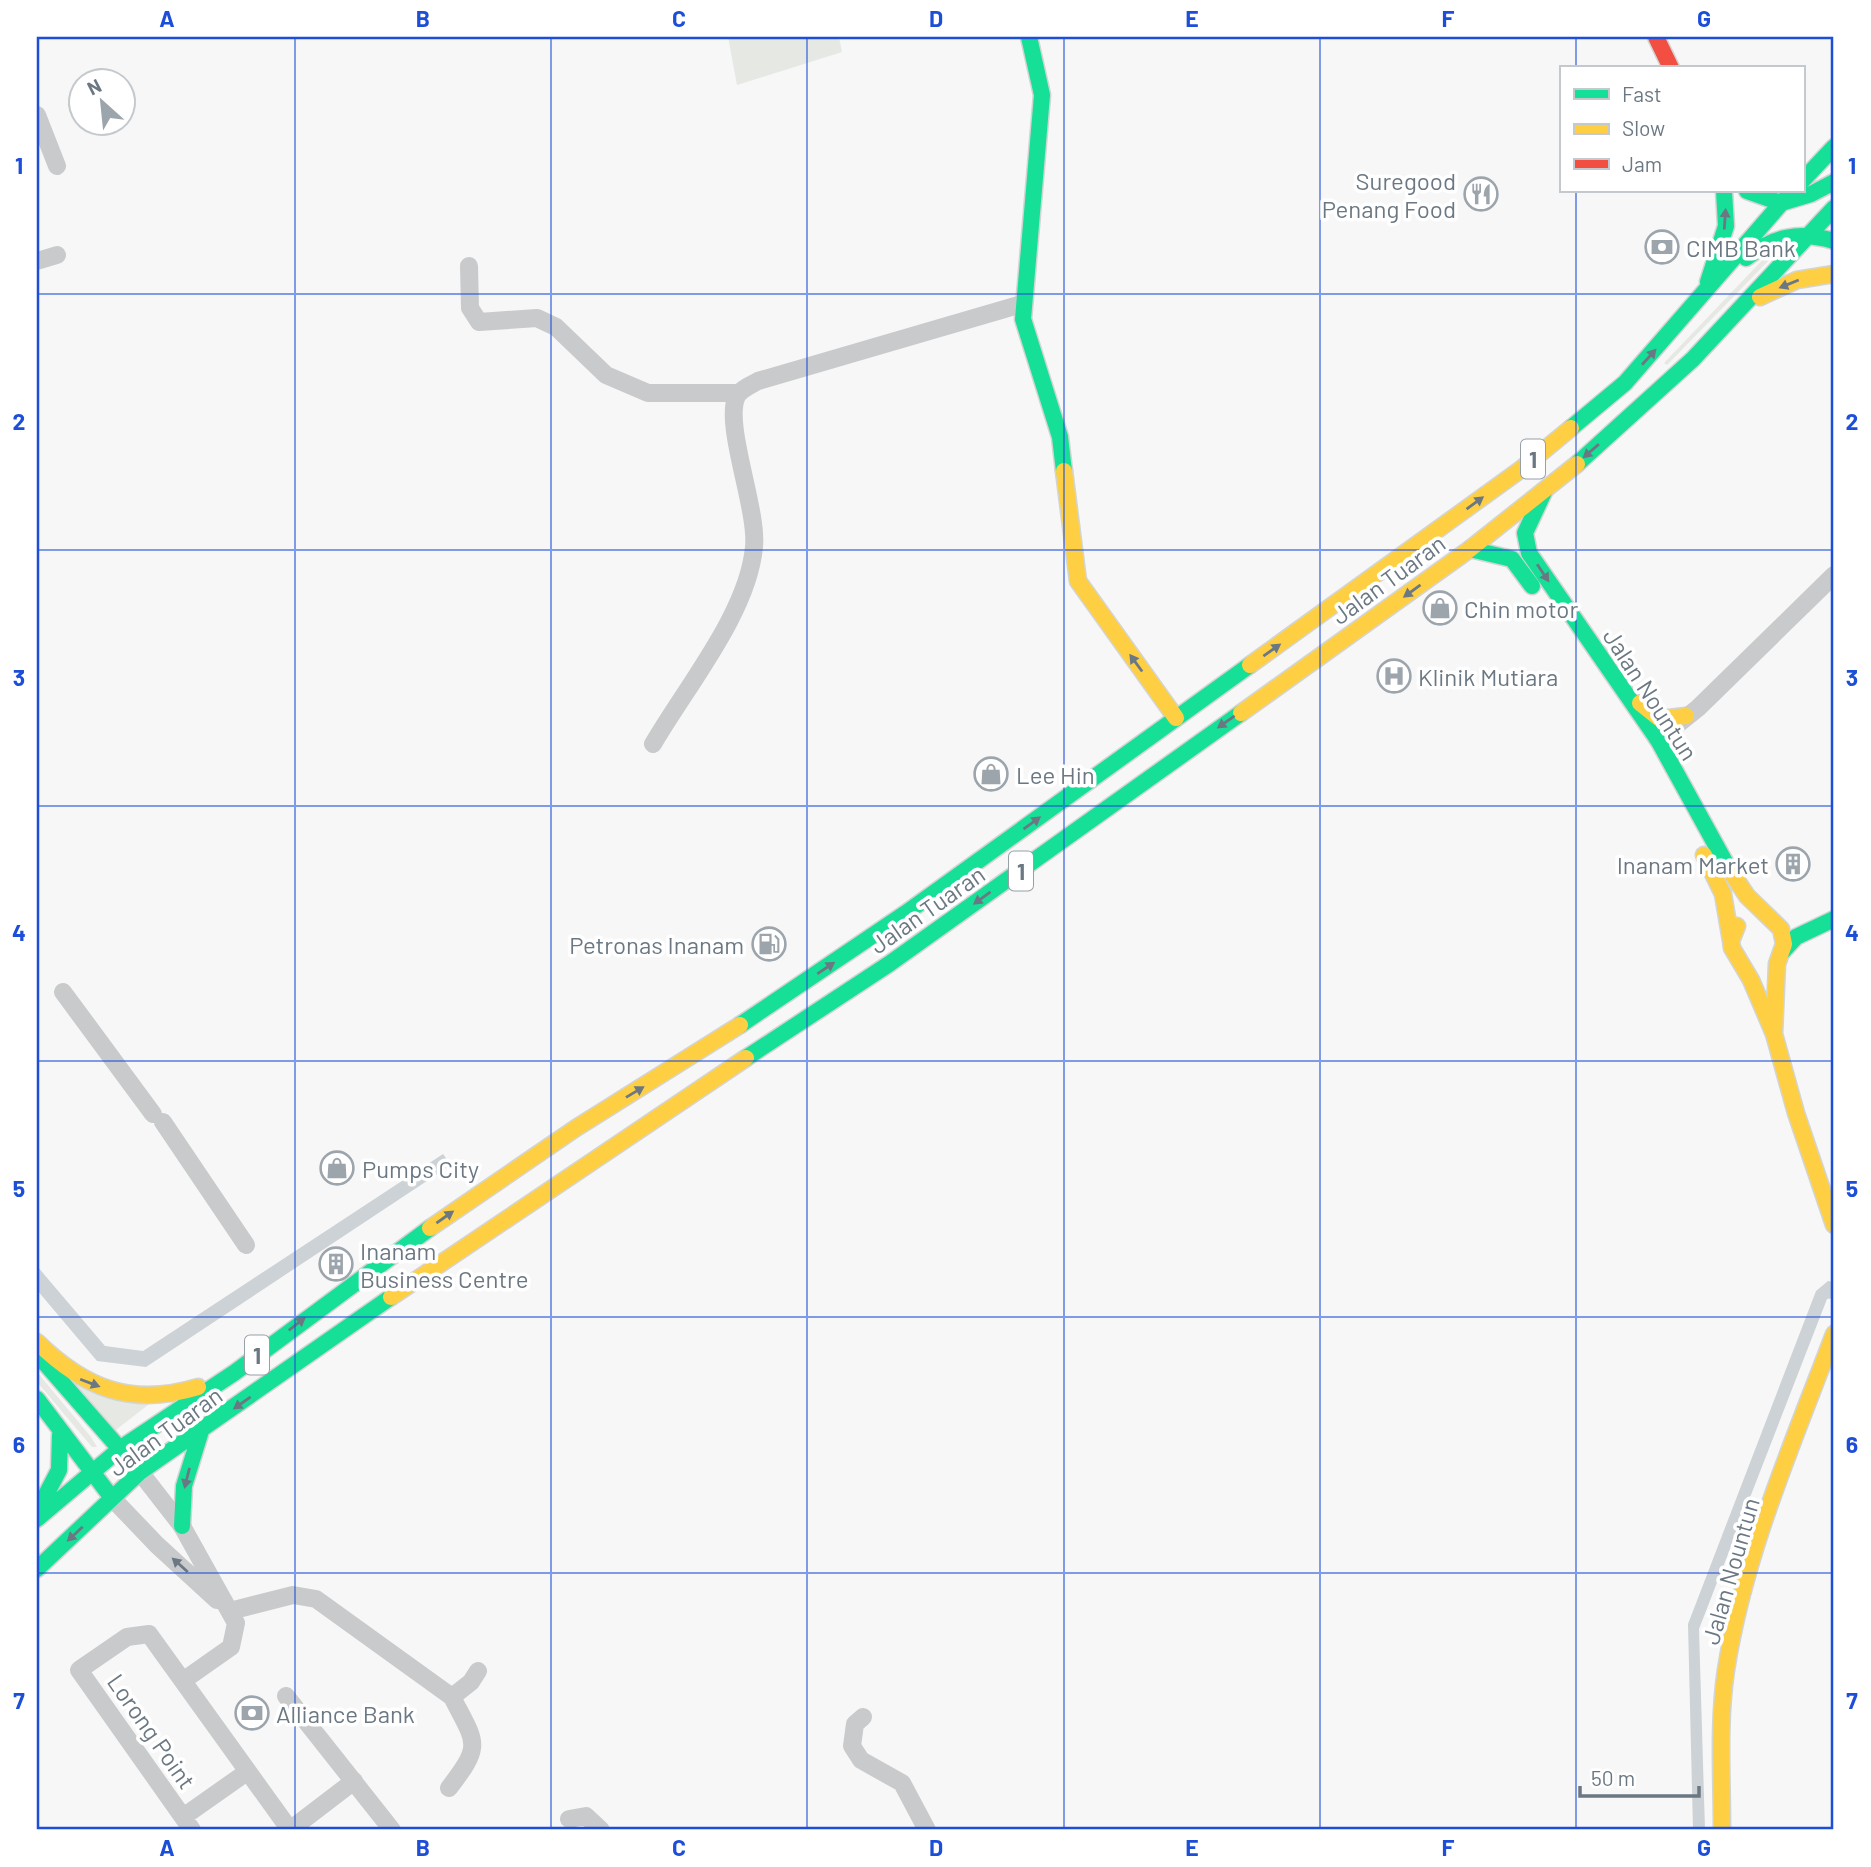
<svg xmlns="http://www.w3.org/2000/svg" width="1871" height="1867" font-family="Barlow,sans-serif">
<style>
.green{fill:#e6e8e4}
.water{fill:#ccd2d5}
.lines{fill:none;stroke-linecap:round;stroke-linejoin:round}
.fast-casing{stroke:#d3d4d4;stroke-width:19}
.slow-casing{stroke:#d3d4d4;stroke-width:19}
.jam-casing{stroke:#d3d4d4;stroke-width:19}
.street{stroke:#c8cacb;stroke-width:18}
.fast{stroke:#16e098;stroke-width:16}
.slow{stroke:#ffcf43;stroke-width:16}
.jam{stroke:#f24e42;stroke-width:16}
.oneway{fill:#6b7883}
.grid{fill:none;stroke:#1d4ed8;stroke-width:2;stroke-opacity:0.55}
.labels{text-anchor:middle;dominant-baseline:central;stroke-width:7;stroke-linejoin:round;paint-order:stroke}
.shield{fill:#fff;stroke:#97a0a8;stroke-width:2}
.shield-label{font-size:23px;font-weight:bold;fill:#6b7883}
.poi-label{font-size:24px;fill:#6b7883;stroke:#fff;text-anchor:start}
.street-label{font-size:24px;fill:#6b7883;stroke:#fff}
.neatline{fill:none;stroke:#1d4ed8;stroke-width:2.5}
.grid-label{font-size:23px;text-anchor:middle;font-weight:bold;fill:#1d4ed8}
</style>
<rect width="100%" height="100%" fill="#f7f7f7"/>
<!-- green -->
<path class="green" d="M 728,37 L 839,37 L 842,52 L 737,85 Z
M 1772,250 L 1776,253 L 1667,365 L 1664,363 Z
M 37,1372 L 91,1437 L 97,1447 L 92,1447 L 37,1382 Z
M 74,1381 L 153,1401 L 112,1433 Z"/>
<!-- water -->
<path class="water" d="M 443,1154 L 451,1165 L 146,1367 L 97,1361 L 37,1290 L 37,1266 L 105,1346 L 143,1351 Z
M 1828,1281 L 1834,1282 L 1834,1298 L 1827,1299 L 1699,1629 L 1705,1830 L 1693,1830 L 1688,1624 L 1816,1291 Z"/>
<g class="lines">
<defs>
<path id="fast" d="M 1029,37 L 1042,95 L 1023,319 L 1060,437 L 1064,471
M 1803,180 L 1834,147
M 1747,191 L 1781,203
M 1781,203 L 1811,194 L 1834,182
M 1746,258 C 1774,236 1799,231 1834,241
M 1708,282 L 1726,226 L 1724,191
M 1571,428 L 1625,383 L 1792,191
M 1577,464 L 1693,359 L 1834,208
M 1545,490 L 1525,533 L 1529,553 L 1658,740 L 1729,869
M 1470,549 L 1512,559 L 1532,586
M 1783,951 L 1796,937 L 1834,919
M 740,1025 L 906,913 L 1250,665
M 746,1058 L 889,964 L 1241,713
M 37,1354 L 140,1472
M 37,1399 L 112,1498
M 39,1508 L 59,1470 L 60,1435
M 37,1519 L 121,1448 L 234,1373 L 430,1228
M 182,1526 L 184,1486 L 201,1431
M 37,1569 L 140,1472 L 391,1297"/>
<path id="slow" d="M 1760,297 L 1797,280 L 1834,274
M 1064,471 L 1078,581 L 1176,718
M 1250,665 L 1520,470 L 1571,428
M 1640,703 L 1660,719 L 1686,716
M 1241,713 L 1470,549 L 1577,464
M 1704,855 L 1723,894 L 1731,941
M 1729,869 L 1747,896 L 1781,929 L 1784,944 L 1777,964 L 1774,1034
M 1737,926 L 1731,941 L 1732,948 L 1751,980 L 1774,1034 L 1796,1113 L 1834,1225
M 430,1228 L 576,1128 L 740,1025
M 391,1297 L 746,1058
M 37,1342 C 85,1389 132,1407 198,1387
M 1722,1830 C 1722,1777 1718,1723 1726,1670 C 1744,1554 1793,1443 1834,1334"/>
<path id="jam" d="M 1656,37 L 1671,68"/>
</defs>
<!-- fast casing -->
<use href="#fast" class="fast-casing"/>
<!-- slow casing -->
<use href="#slow" class="slow-casing"/>
<!-- jam casing -->
<use href="#jam" class="jam-casing"/>
<!-- street -->
<path class="street" d="M 37,115 L 57,166
M 37,261 L 57,255
M 469,266 L 470,308 L 479,322 L 537,318 L 556,327 L 606,375 L 648,393 L 738,393
M 1658,740 L 1698,708 L 1834,575
M 653,744 C 686,687 748,613 754,547 C 758,509 723,423 737,396 C 741,389 751,385 758,381 L 1022,304
M 63,992 L 153,1114
M 163,1122 L 246,1245
M 140,1472 L 182,1526 L 236,1623 L 231,1647 L 184,1680
M 112,1498 L 157,1545 L 217,1600
M 230,1611 L 293,1595 L 316,1599 L 452,1697 L 471,1682 L 478,1671
M 286,1696 L 392,1830
M 863,1717 L 855,1724 L 852,1746 L 861,1760 L 902,1783 L 927,1830
M 449,1788 C 483,1744 476,1744 452,1697
M 183,1817 L 247,1772
M 569,1819 L 586,1816 L 601,1830
M 192,1830 L 79,1670 L 127,1637 L 149,1634 L 290,1830 L 354,1781"/>
<!-- fast -->
<use href="#fast" class="fast"/>
<!-- slow -->
<use href="#slow" class="slow"/>
<!-- jam -->
<use href="#jam" class="jam"/>
</g>
<!-- one-way arrows -->
<defs><path id="oneway-solid" d="M-6-.8H1V-3.2L6.5 0L1 3.2V.8H-6Z" transform="scale(1.75)"/></defs>
<g class="oneway">
<use href="#oneway-solid" transform="translate(1725 219) rotate(-86)"/>
<use href="#oneway-solid" transform="translate(1789 284) rotate(158)"/>
<use href="#oneway-solid" transform="translate(1649 357) rotate(-48)"/>
<use href="#oneway-solid" transform="translate(1591 451) rotate(139)"/>
<use href="#oneway-solid" transform="translate(1475 503) rotate(-36)"/>
<use href="#oneway-solid" transform="translate(1543 573) rotate(56)"/>
<use href="#oneway-solid" transform="translate(1412 591) rotate(144)"/>
<use href="#oneway-solid" transform="translate(1272 650) rotate(-35)"/>
<use href="#oneway-solid" transform="translate(1136 663) rotate(-126)"/>
<use href="#oneway-solid" transform="translate(1226 722) rotate(145)"/>
<use href="#oneway-solid" transform="translate(1032 823) rotate(-36)"/>
<use href="#oneway-solid" transform="translate(982 898) rotate(144)"/>
<use href="#oneway-solid" transform="translate(826 968) rotate(-34)"/>
<use href="#oneway-solid" transform="translate(635 1092) rotate(-31)"/>
<use href="#oneway-solid" transform="translate(445 1217) rotate(-35)"/>
<use href="#oneway-solid" transform="translate(297 1324) rotate(-38)"/>
<use href="#oneway-solid" transform="translate(90 1383) rotate(21)"/>
<use href="#oneway-solid" transform="translate(242 1403) rotate(145)"/>
<use href="#oneway-solid" transform="translate(187 1478) rotate(104)"/>
<use href="#oneway-solid" transform="translate(75 1534) rotate(137)"/>
<use href="#oneway-solid" transform="translate(180 1565) rotate(-138)"/>
</g>
<!-- grid -->
<path class="grid" d="M 295,37 L 295,1830M 551,37 L 551,1830M 807,37 L 807,1830M 1064,37 L 1064,1830M 1320,37 L 1320,1830M 1576,37 L 1576,68M 1576,191 L 1576,1830M 37,294 L 1834,294M 37,550 L 1834,550M 37,806 L 1834,806M 37,1061 L 1834,1061M 37,1317 L 1834,1317M 37,1573 L 1834,1573"/>
<!-- icons -->
<defs>
<symbol id="restaurant-ring" viewBox="-11 -11 22 22"><circle r="9.5" fill="#fff" stroke="#9ca4ac" stroke-width="1.5"/><path d="M-5-6h1v4h1v-4h1v4h1v-4h1v5L-1.5 .5V6h-2V.5L-5-1ZM5-6V6H3V1.5H1.5Q1.5-4 5-6Z" fill="#9ca4ac"/></symbol>
<symbol id="bank-ring" viewBox="-11 -11 22 22"><circle r="9.5" fill="#fff" stroke="#9ca4ac" stroke-width="1.5"/><path d="M-6-4H6V4H-6ZM0-2.3a2.3 2.3 0 1 0 0 4.6a2.3 2.3 0 1 0 0-4.6Z" fill="#9ca4ac"/></symbol>
<symbol id="shop-ring" viewBox="-11 -11 22 22"><circle r="9.5" fill="#fff" stroke="#9ca4ac" stroke-width="1.5"/><path d="M-5-2.5h2.3a2.7 3.5 0 0 1 5.4 0H5L5.5 6h-11ZM-1.5-2.5h3a1.5 2.3 0 0 0-3 0Z" fill="#9ca4ac"/></symbol>
<symbol id="hospital-ring" viewBox="-11 -11 22 22"><circle r="9.5" fill="#fff" stroke="#9ca4ac" stroke-width="1.5"/><path d="M-5-5h3v3.5h4V-5h3V5h-3V1.5h-4V5h-3Z" fill="#9ca4ac"/></symbol>
<symbol id="building-ring" viewBox="-11 -11 22 22"><circle r="9.5" fill="#fff" stroke="#9ca4ac" stroke-width="1.5"/><path d="M-4-6H4V6H1V3H-1V6H-4ZM-2.5-4.3h1.7v1.8h-1.7ZM.8-4.3h1.7v1.8H.8ZM-2.5-1h1.7V.8h-1.7ZM.8-1h1.7V.8H.8Z" fill="#9ca4ac"/></symbol>
<symbol id="fuel-ring" viewBox="-11 -11 22 22"><circle r="9.5" fill="#fff" stroke="#9ca4ac" stroke-width="1.5"/><path d="M-5.5-6h7V0h2V4h1.3V-2.5L3-4.5l.8-.8L6-3V5H2.5V1h-1V6h-7ZM-4.2-4.7v3.2H.2V-4.7Z" fill="#9ca4ac"/></symbol>
</defs>
<g fill-rule="evenodd">
<use href="#restaurant-ring" x="1462" y="175" width="38" height="38"/>
<use href="#bank-ring" x="1643" y="228" width="38" height="38"/>
<use href="#shop-ring" x="1421" y="589" width="38" height="38"/>
<use href="#hospital-ring" x="1375" y="657" width="38" height="38"/>
<use href="#shop-ring" x="972" y="755" width="38" height="38"/>
<use href="#building-ring" x="1774" y="845" width="38" height="38"/>
<use href="#fuel-ring" x="750" y="925" width="38" height="38"/>
<use href="#shop-ring" x="318" y="1149" width="38" height="38"/>
<use href="#building-ring" x="317" y="1245" width="38" height="38"/>
<use href="#bank-ring" x="233" y="1694" width="38" height="38"/>
</g>
<g class="labels">
<!-- shield labels -->
<g class="shield">
<rect x="1521" y="439.5" width="24" height="39" rx="5"/>
<rect x="1009" y="851.5" width="24" height="39" rx="5"/>
<rect x="245" y="1335.5" width="24" height="39" rx="5"/>
</g>
<g class="shield-label">
<text x="1533" y="459">1</text>
<text x="1021" y="871">1</text>
<text x="257" y="1355">1</text>
</g>
<!-- poi labels -->
<g class="poi-label">
<text x="1456" y="180" text-anchor="end">Suregood<tspan x="1456" dy="28">Penang Food</tspan></text>
<text x="1686" y="247">CIMB Bank</text>
<text x="1464" y="608">Chin motor</text>
<text x="1418" y="676">Klinik Mutiara</text>
<text x="1016" y="774">Lee Hin</text>
<text x="1769" y="864" text-anchor="end">Inanam Market</text>
<text x="744" y="944" text-anchor="end">Petronas Inanam</text>
<text x="362" y="1168">Pumps City</text>
<text x="360" y="1250">Inanam<tspan x="360" dy="28">Business Centre</tspan></text>
<text x="276" y="1713">Alliance Bank</text>
</g>
<!-- street labels -->
<g class="street-label">
<text transform="translate(1388 579) rotate(-36)">Jalan Tuaran</text>
<text transform="translate(1651 694) rotate(57)">Jalan Nountun</text>
<text transform="translate(927 909) rotate(-35)">Jalan Tuaran</text>
<text transform="translate(165 1431) rotate(-36)">Jalan Tuaran</text>
<text transform="translate(1730 1571) rotate(-74)">Jalan Nountun</text>
<text transform="translate(152 1731) rotate(55)">Lorong Point</text>
</g>
</g>
<!-- border -->
<rect width="1871" height="1867" fill="none" stroke="#ffffff" stroke-width="77"/>
<!-- legend -->
<rect x="1560" y="66" width="245" height="126" fill="#ffffff" stroke="#c4c9cd" stroke-width="2"/>
<rect x="1574" y="89" width="35" height="10" fill="#16e098" stroke="#c4c9cd" stroke-width="2"/>
<text x="1622" y="102" font-size="21" fill="#6b7883">Fast</text>
<rect x="1574" y="124" width="35" height="10" fill="#ffcf43" stroke="#c4c9cd" stroke-width="2"/>
<text x="1622" y="136" font-size="21" fill="#6b7883">Slow</text>
<rect x="1574" y="159" width="35" height="10" fill="#f24e42" stroke="#c4c9cd" stroke-width="2"/>
<text x="1622" y="172" font-size="21" fill="#6b7883">Jam</text>
<!-- north arrow -->
<g transform="translate(102 102) rotate(333)"><circle r="33" fill="#ffffff" stroke="#c4c9cd" stroke-width="2"/>
<path d="M0-5L12 26L0 18L-12 26Z" fill="#9ca4ac"/>
<text y="-10" font-size="19" font-weight="bold" text-anchor="middle" fill="#6b7883">N</text>
</g>
<!-- scale -->
<path d="M1580 1786v10h119v-10" fill="none" stroke="#6b7883" stroke-width="3.5"/>
<text x="1591" y="1786" font-size="21" fill="#6b7883" stroke="#ffffff" stroke-width="5" paint-order="stroke">50 m</text>
<rect x="38" y="38" width="1794" height="1790" class="neatline"/>
<g class="grid-label">
<text x="167" y="27">A</text>
<text x="423" y="27">B</text>
<text x="679" y="27">C</text>
<text x="936" y="27">D</text>
<text x="1192" y="27">E</text>
<text x="1448" y="27">F</text>
<text x="1704" y="27">G</text>
<text x="19" y="174">1</text>
<text x="1852" y="174">1</text>
<text x="19" y="430">2</text>
<text x="1852" y="430">2</text>
<text x="19" y="686">3</text>
<text x="1852" y="686">3</text>
<text x="19" y="941">4</text>
<text x="1852" y="941">4</text>
<text x="19" y="1197">5</text>
<text x="1852" y="1197">5</text>
<text x="19" y="1453">6</text>
<text x="1852" y="1453">6</text>
<text x="19" y="1709">7</text>
<text x="1852" y="1709">7</text>
<text x="167" y="1856">A</text>
<text x="423" y="1856">B</text>
<text x="679" y="1856">C</text>
<text x="936" y="1856">D</text>
<text x="1192" y="1856">E</text>
<text x="1448" y="1856">F</text>
<text x="1704" y="1856">G</text>
</g>
</svg>
